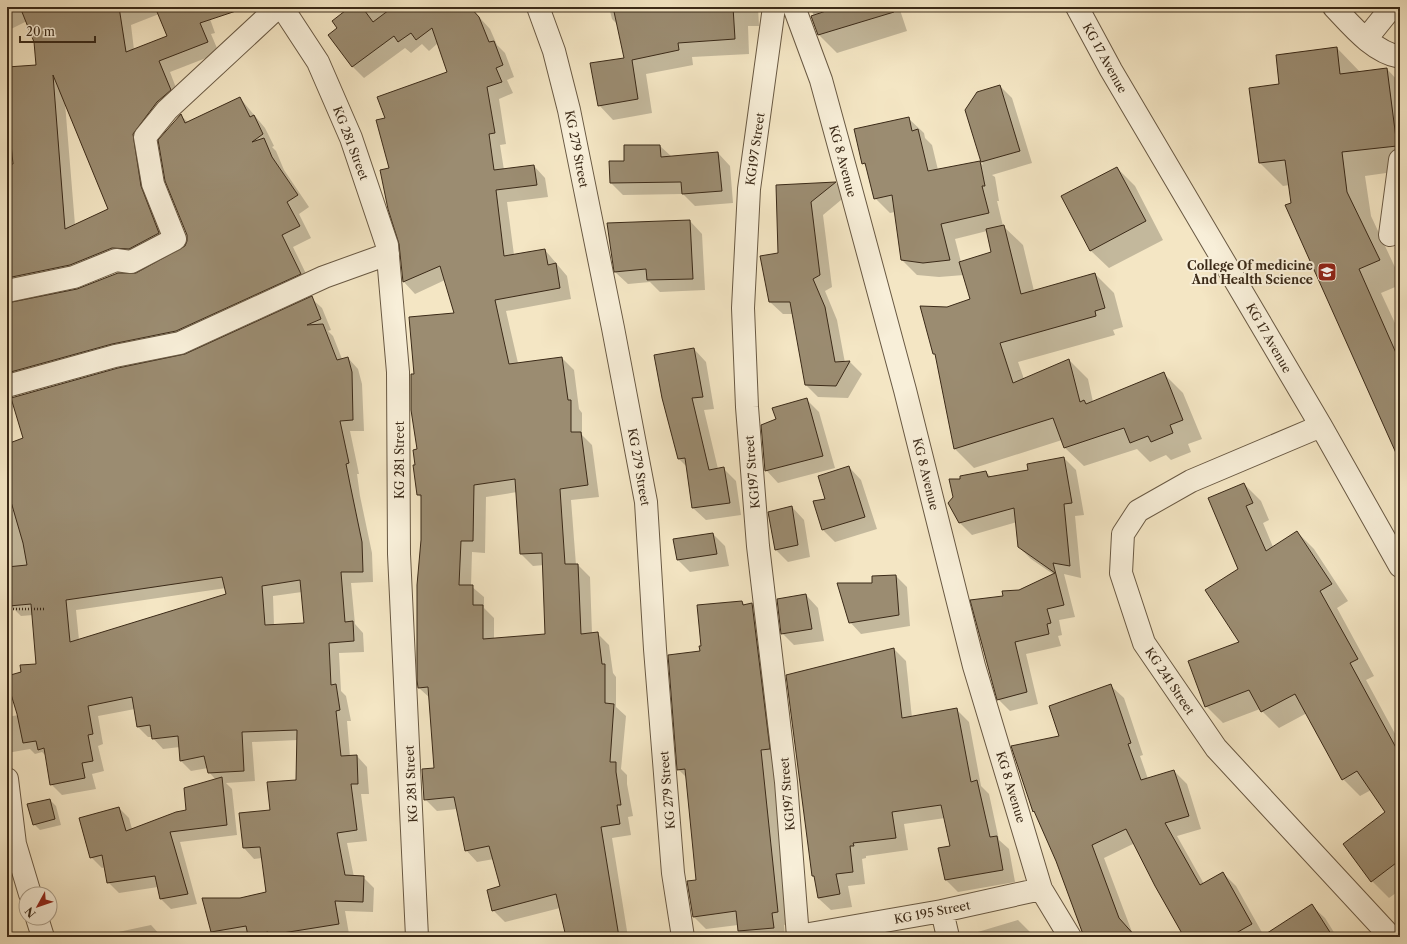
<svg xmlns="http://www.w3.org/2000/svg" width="1407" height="944" font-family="'Libre Caslon Text',serif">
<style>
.shadow{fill:#0003;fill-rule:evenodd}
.building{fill:#9b8c71;stroke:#3b2a18;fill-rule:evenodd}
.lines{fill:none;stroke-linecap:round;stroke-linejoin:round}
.minor-casing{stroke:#695943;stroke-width:24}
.path{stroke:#3b2a18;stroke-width:2.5;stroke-dasharray:1 2;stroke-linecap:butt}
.minor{stroke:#f8efd9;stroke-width:22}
.labels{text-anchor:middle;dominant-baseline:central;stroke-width:4;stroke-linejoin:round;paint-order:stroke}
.street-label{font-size:12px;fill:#3b2a18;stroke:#f8efd9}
.poi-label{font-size:12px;font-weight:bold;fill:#3b2a18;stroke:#f8efd9;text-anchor:end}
</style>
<rect width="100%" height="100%" fill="#f4e6c4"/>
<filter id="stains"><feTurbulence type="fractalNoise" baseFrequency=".005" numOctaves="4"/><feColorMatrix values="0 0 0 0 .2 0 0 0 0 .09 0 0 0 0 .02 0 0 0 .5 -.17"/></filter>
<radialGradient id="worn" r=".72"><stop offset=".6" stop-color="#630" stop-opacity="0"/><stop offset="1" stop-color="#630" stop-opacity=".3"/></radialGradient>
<!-- shadow -->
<path class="shadow" d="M 7,7 L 224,7 L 210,19 L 215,33 L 211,34 L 219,53 L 170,72 L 181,101 L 146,141 L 170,245 L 7,294 L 7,165 L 15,165 L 10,115 L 7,115 L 7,68 L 45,65 L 27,21 L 7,31 ZM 159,14 L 169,36 L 134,50 L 131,25 ZM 65,103 L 109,209 L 75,225 Z
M 352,7 L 470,7 L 490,29 L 497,45 L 505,53 L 514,77 L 507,80 L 513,93 L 499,99 L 506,144 L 500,145 L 504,170 L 534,166 L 545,178 L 548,197 L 507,202 L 514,255 L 545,250 L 567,276 L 571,299 L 506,311 L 518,363 L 562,358 L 574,370 L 579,409 L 582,413 L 582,435 L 592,445 L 599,497 L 571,500 L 576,565 L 578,565 L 590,577 L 592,634 L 597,633 L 609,645 L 613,673 L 616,677 L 616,707 L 626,716 L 621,769 L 627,775 L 627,784 L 633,816 L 628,817 L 631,835 L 612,838 L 628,937 L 567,937 L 560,908 L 505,922 L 493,910 L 502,887 L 494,859 L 477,862 L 466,850 L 457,809 L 437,811 L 425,799 L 435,769 L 430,698 L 419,688 L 422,498 L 418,495 L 416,466 L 418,450 L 415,375 L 456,314 L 445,280 L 415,294 L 404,282 L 386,118 L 448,72 L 438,43 L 429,51 L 422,44 L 411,53 L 405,48 L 364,78 L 353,67 L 330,35 L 339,28 ZM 517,492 L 521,554 L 533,566 L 544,565 L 546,635 L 494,639 L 494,618 L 484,608 L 484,597 L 471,586 L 472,552 L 485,553 L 486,497 Z
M 609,7 L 758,7 L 759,26 L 748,26 L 749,54 L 692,57 L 693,65 L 646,74 L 652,113 L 613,120 L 599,105 L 625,59 L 618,25 L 612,19 Z
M 811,7 L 899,7 L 907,31 L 837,53 L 819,35 Z
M 1337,48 L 1361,73 L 1387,69 L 1400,83 L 1400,171 L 1365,176 L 1371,216 L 1400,278 L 1400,285 L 1381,293 L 1400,334 L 1400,457 L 1292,203 L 1290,185 L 1283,186 L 1260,163 L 1281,85 Z
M 1000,86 L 1012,98 L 1032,163 L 992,175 L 995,177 L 999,201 L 997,201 L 1003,226 L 1023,245 L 1034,291 L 1095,274 L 1114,293 L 1123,327 L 1113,330 L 1115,335 L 1018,362 L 1024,379 L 1069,360 L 1088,379 L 1093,402 L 1164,374 L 1183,393 L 1202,439 L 1188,444 L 1191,452 L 1171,460 L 1166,455 L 1150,462 L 1137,449 L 1084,466 L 1064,447 L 1062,440 L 974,468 L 955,449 L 936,355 L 934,353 L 947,308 L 971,300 L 964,275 L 939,277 L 917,275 L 902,260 L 895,212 L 890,213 L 875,198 L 867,167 L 863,163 L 908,118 L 924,133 L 925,138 L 932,145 L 938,170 L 980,162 L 983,165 L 966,110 ZM 987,231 L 993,253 L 961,262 L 955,239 Z
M 240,98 L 265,128 L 274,146 L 272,147 L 276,151 L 284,170 L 309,207 L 299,214 L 311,238 L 293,247 L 312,286 L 188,342 L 7,382 L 7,304 L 77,290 L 137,274 L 186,247 L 188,241 L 181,116 L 188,122 Z
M 660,146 L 672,157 L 718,153 L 730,166 L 733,203 L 695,206 L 683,194 L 623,195 L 611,183 L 625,162 Z
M 1117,168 L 1135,186 L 1163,240 L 1109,268 L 1090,250 Z
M 836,183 L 847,195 L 823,215 L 832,287 L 825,291 L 837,320 L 845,363 L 850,362 L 862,374 L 848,398 L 818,397 L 806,385 L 793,314 L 783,314 L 770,302 L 779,254 L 777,186 Z
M 690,221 L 702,234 L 705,290 L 660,292 L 650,282 L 628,284 L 615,272 Z
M 311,298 L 322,308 L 331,330 L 328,331 L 333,336 L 342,359 L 348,358 L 358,369 L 362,384 L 364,431 L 350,431 L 359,474 L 357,474 L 360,496 L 372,553 L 373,582 L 351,583 L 355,624 L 363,633 L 364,652 L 339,653 L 341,691 L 346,696 L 351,721 L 347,721 L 350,757 L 357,756 L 367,767 L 369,794 L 361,794 L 367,841 L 347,843 L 354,877 L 363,877 L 374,888 L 373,912 L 345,911 L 349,934 L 333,937 L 217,937 L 212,932 L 241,899 L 267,892 L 262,858 L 254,859 L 244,848 L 240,814 L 271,811 L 297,781 L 298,740 L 252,742 L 255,781 L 226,783 L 232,789 L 237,835 L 180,842 L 197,904 L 171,909 L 161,899 L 158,887 L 119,893 L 108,882 L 106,867 L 102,868 L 91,857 L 119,808 L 129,818 L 132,829 L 187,811 L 216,780 L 209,772 L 208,768 L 191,771 L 180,760 L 180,747 L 163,749 L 152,737 L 148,737 L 138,727 L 135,709 L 98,716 L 103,744 L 98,746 L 104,771 L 92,774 L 96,789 L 62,795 L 51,784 L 46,756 L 42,752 L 35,754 L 30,749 L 7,753 L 7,717 L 19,715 L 7,677 L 22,673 L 37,665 L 33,615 L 21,616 L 10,605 L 9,590 L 7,588 L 7,511 L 13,510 L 7,484 L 7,445 L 24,438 L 185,355 ZM 226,588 L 227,595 L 79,640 L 76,610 ZM 302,592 L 305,624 L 274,625 L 273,596 Z
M 694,349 L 706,362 L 714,409 L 704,410 L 718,469 L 724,469 L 736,481 L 741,515 L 706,520 L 693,508 L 687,467 L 679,459 Z
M 807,400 L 819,412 L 835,468 L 778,483 L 766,470 Z
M 1064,458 L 1076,470 L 1084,515 L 1075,516 L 1081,578 L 1064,574 L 1075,617 L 1059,620 L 1062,635 L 1058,636 L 1061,646 L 1026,654 L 1038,704 L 1010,711 L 998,699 L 1004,597 L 1053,574 L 1031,559 L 1019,547 L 1017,522 L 972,535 L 960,523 L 955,498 L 962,480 L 986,472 L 991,477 L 1029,471 Z
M 849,467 L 861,480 L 877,529 L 835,542 L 823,530 L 814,502 L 826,499 Z
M 1244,484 L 1261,501 L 1269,520 L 1263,523 L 1273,547 L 1297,532 L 1314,549 L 1348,601 L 1337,608 L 1374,676 L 1366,680 L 1400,743 L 1400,890 L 1389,898 L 1372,881 L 1344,844 L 1386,812 L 1371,790 L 1360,796 L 1343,779 L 1307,713 L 1279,728 L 1260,709 L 1223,723 L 1206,706 L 1240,643 L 1240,569 Z
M 792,507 L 804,520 L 810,557 L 788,562 L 776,550 Z
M 713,534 L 725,546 L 729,566 L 690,572 L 678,560 L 674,540 Z
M 896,576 L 907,587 L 910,626 L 861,634 L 850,622 L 873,584 Z
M 806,595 L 818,608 L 824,641 L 794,645 L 782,633 Z
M 742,602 L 745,605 L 752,604 L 764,617 L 791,924 L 784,925 L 785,937 L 745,937 L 739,931 L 738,925 L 706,929 L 694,917 L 697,881 L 687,778 L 678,769 L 701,652 Z
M 894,649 L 906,661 L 912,718 L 957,710 L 969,722 L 981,786 L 989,794 L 999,840 L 1009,849 L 1015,882 L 958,892 L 946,880 L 951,847 L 945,818 L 904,824 L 908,850 L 866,856 L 866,858 L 862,859 L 865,884 L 848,886 L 852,907 L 831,910 L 818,898 L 815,878 L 813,876 Z
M 1111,686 L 1124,698 L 1143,755 L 1140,756 L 1148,779 L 1174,771 L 1187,784 L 1201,829 L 1177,836 L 1204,884 L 1223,873 L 1236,886 L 1264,936 L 1312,906 L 1325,918 L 1337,937 L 1185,937 L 1135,843 L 1104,858 L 1132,932 L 1137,937 L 1086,937 L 1057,861 L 1037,815 L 1034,811 L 1061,737 Z
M 50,800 L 56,806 L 61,825 L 40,830 L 34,824 Z
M 1018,920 L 1030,932 L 1031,937 L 961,937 Z
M 151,925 L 162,937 L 95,937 Z"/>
<!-- building -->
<path class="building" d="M 20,7 L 119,7 L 126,52 L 167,36 L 155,7 L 236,7 L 236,11 L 200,23 L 208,42 L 159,61 L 171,90 L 157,102 L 133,134 L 141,186 L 159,233 L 129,249 L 112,248 L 70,265 L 7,278 L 7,164 L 13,164 L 7,104 L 7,67 L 36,65 L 34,42 ZM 53,75 L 108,209 L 65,229 Z
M 350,7 L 362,7 L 373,22 L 393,7 L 470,7 L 479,17 L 489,42 L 494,41 L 503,65 L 496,68 L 502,82 L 487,87 L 495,133 L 489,134 L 494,170 L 534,165 L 537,185 L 496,190 L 504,256 L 545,249 L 548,265 L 556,263 L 560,288 L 495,300 L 509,364 L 562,357 L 568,400 L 571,400 L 571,432 L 581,432 L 588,485 L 560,489 L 565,564 L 578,564 L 581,634 L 598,632 L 602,664 L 605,664 L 605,703 L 614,704 L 610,762 L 616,762 L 616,772 L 621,805 L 617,805 L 620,824 L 601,827 L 619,937 L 566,937 L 556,894 L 492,911 L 487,890 L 500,886 L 489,846 L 465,851 L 454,797 L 424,800 L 422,769 L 434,768 L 428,687 L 418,688 L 417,680 L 417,585 L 421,540 L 421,495 L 417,495 L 413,465 L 415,465 L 413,450 L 417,449 L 411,410 L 411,374 L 414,374 L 409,317 L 454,313 L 440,266 L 403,282 L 399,244 L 388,209 L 380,170 L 389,168 L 376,120 L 385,118 L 377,97 L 447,72 L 432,28 L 416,40 L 411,33 L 398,42 L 394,36 L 352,67 L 328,35 L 337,28 L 332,21 ZM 515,479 L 520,554 L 542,553 L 545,634 L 483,639 L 483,605 L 473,605 L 473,585 L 459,585 L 461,541 L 473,541 L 474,485 Z
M 613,7 L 733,7 L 735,39 L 678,43 L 679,50 L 632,60 L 638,99 L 598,106 L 590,63 L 624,58 Z
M 838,7 L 893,7 L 894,12 L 818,35 L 811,16 Z
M 1337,47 L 1340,74 L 1387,68 L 1397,146 L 1342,152 L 1347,192 L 1380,260 L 1359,269 L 1400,362 L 1400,462 L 1285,205 L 1291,203 L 1285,160 L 1259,163 L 1249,88 L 1279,84 L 1276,55 Z
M 1000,85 L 1020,151 L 981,162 L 965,110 L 977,92 Z
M 240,97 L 250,117 L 254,115 L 263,134 L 252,142 L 264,138 L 272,157 L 298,195 L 287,202 L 300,226 L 282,235 L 301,274 L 176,331 L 112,344 L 7,373 L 7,303 L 77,289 L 118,273 L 136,273 L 185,246 L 187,241 L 187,235 L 165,181 L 158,140 L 181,114 L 185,123 Z
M 909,117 L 912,131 L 918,129 L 928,171 L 980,161 L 985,186 L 982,186 L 989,213 L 941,224 L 950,260 L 923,263 L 901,260 L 892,195 L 874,199 L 865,163 L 862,164 L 854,129 Z
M 624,145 L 660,145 L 661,157 L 718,152 L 722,191 L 682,194 L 681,182 L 610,183 L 609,161 L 624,161 Z
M 1117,167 L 1146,221 L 1090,251 L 1061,196 Z
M 836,182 L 811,202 L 820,275 L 813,279 L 825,307 L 835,362 L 850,361 L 836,386 L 805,385 L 790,302 L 769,302 L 760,256 L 778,253 L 776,185 Z
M 690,220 L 693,279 L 647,280 L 646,269 L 614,272 L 607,223 Z
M 1004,225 L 1021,294 L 1095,273 L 1105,308 L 1095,311 L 1096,316 L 1000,343 L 1013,383 L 1069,359 L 1080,402 L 1084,400 L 1086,404 L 1164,372 L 1183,420 L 1170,425 L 1173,433 L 1151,442 L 1148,436 L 1130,443 L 1124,428 L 1064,448 L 1053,418 L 954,449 L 935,354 L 933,354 L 920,306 L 947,307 L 970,299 L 959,262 L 991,252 L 986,229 Z
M 312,296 L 321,319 L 307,325 L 323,324 L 337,360 L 348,357 L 352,372 L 353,420 L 340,421 L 349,463 L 346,464 L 350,484 L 362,542 L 363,572 L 341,572 L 345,622 L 353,621 L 354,641 L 329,643 L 331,685 L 336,684 L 340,710 L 336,711 L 341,756 L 357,755 L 358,784 L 351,784 L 357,830 L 337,833 L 345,875 L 364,876 L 363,902 L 335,901 L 339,924 L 270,935 L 268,932 L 248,936 L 246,926 L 211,932 L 202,898 L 240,898 L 266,892 L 260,847 L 243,848 L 239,813 L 270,810 L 267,782 L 296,780 L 297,730 L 242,732 L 244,771 L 208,773 L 204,756 L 180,761 L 178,736 L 152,739 L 150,725 L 137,727 L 132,697 L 88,706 L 93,734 L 88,735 L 93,761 L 82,763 L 85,778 L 50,785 L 44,748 L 38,750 L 36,741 L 23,743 L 17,714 L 7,681 L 7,676 L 21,672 L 20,665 L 36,664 L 31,604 L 9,606 L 7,581 L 7,567 L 27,565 L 23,543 L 7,488 L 7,444 L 23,438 L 11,398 L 118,368 L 185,354 ZM 222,577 L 226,594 L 70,642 L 66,600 ZM 300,580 L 304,623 L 265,625 L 262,586 Z
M 694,348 L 703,397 L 692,398 L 709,470 L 724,467 L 730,503 L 692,508 L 685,458 L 678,459 L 662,398 L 654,355 Z
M 807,398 L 823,456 L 765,471 L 761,425 L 776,419 L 772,408 Z
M 1064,457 L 1072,503 L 1064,504 L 1070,566 L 1053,563 L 1064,605 L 1047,609 L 1051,623 L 1047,624 L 1049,634 L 1015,642 L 1027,692 L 997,700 L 970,600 L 1003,596 L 1002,591 L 1019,590 L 1055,573 L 1018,547 L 1014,508 L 959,523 L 948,503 L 953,497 L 949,479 L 960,479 L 960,476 L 986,471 L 988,477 L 1028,470 L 1027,464 Z
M 849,466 L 865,517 L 822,530 L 813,501 L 825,499 L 818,476 Z
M 1244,483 L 1253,503 L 1246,506 L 1266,551 L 1297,531 L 1332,584 L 1320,591 L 1358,659 L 1350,663 L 1400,755 L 1400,860 L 1371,882 L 1343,844 L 1385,812 L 1357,771 L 1342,780 L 1295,694 L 1261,712 L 1249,690 L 1205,707 L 1188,661 L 1239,642 L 1205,590 L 1238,569 L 1208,498 Z
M 792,506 L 798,545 L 775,550 L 768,512 Z
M 713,533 L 717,554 L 677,560 L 673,539 Z
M 896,575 L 899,615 L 849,623 L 837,583 L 872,583 L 872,576 Z
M 806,594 L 812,629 L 781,634 L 777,599 Z
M 742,601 L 743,605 L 752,603 L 770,749 L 761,750 L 778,912 L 772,913 L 774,928 L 738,931 L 736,911 L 693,917 L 687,881 L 696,880 L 685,769 L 677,770 L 668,655 L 700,651 L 699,646 L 701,646 L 697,605 Z
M 894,648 L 902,718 L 957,708 L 971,782 L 977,780 L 990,837 L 997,836 L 1003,870 L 945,880 L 938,848 L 950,846 L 941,805 L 892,812 L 896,838 L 853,843 L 854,846 L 850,846 L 853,872 L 836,874 L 840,894 L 818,898 L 814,876 L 812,876 L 786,675 Z
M 1111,684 L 1131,743 L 1128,744 L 1141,780 L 1174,770 L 1189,816 L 1165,823 L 1200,885 L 1223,872 L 1252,924 L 1229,937 L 1184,937 L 1155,886 L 1126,829 L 1092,845 L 1119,918 L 1136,937 L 1084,937 L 1056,861 L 1034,811 L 1033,812 L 1011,746 L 1059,736 L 1049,706 Z
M 222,777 L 227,825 L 170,832 L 188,894 L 160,899 L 155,876 L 107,883 L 102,855 L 90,858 L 79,818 L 119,807 L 126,831 L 176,812 L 186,810 L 184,788 Z
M 50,799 L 55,819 L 33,825 L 27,804 Z
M 1312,904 L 1333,937 L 1261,937 Z"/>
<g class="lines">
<defs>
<path id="minor" d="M 282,7 L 318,62 L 351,138 L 387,245 L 398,372 L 399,554 L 417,937
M 538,7 L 554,51 L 569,110 L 613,328 L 646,502 L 655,649 L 673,873 L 683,937
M 774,7 L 749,189 L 743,308 L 747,407 L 758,546 L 786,782 L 798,937
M 794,7 L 821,80 L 850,186 L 905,390 L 974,666 L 1041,889 L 1070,937
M 1077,7 L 1111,70 L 1321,426 L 1400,566
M 1334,7 C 1352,26 1373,52 1400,57
M 1366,39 L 1387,13 L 1397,7
M 1390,235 L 1400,160
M 7,291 L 74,277 L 116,260 L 131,262 L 175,239 L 153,184 L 145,137 L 167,110 L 278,7
M 7,386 L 115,356 L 180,343 L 324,277 L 388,254
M 1321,426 L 1191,481 L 1138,511 L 1123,534 L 1121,573 L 1144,643 L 1216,748 L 1391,937
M 7,779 L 15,844 L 30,894
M 942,911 L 948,937
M 37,918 L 43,937
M 798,936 L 942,911 L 1041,889"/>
</defs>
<!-- minor casing -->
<use href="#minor" class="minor-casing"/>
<!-- path -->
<path class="path" d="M 7,609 L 46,609"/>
<!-- minor -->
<use href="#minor" class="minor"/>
</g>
<!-- icons -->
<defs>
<symbol id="university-square" viewBox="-11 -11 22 22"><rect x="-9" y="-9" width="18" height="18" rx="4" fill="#8f2418" stroke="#f8efd9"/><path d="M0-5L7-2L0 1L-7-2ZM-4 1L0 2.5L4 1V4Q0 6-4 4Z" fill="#fff"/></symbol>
</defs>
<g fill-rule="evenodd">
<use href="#university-square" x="1316" y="261" width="22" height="22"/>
</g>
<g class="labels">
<!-- street labels -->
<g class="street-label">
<text transform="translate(1105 58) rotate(61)">KG 17 Avenue</text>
<text transform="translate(351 143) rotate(69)">KG 281 Street</text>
<text transform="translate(577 149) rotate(79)">KG 279 Street</text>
<text transform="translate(755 149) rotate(-82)">KG197 Street</text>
<text transform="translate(843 161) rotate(75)">KG 8 Avenue</text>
<text transform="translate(1269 338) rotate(60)">KG 17 Avenue</text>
<text transform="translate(399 460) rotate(-90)">KG 281 Street</text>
<text transform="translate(639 467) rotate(80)">KG 279 Street</text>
<text transform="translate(752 472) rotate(-95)">KG197 Street</text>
<text transform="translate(926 474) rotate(76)">KG 8 Avenue</text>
<text transform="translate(1170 681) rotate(56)">KG 241 Street</text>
<text transform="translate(411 784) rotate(-93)">KG 281 Street</text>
<text transform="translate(1011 787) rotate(73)">KG 8 Avenue</text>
<text transform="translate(667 790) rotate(-95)">KG 279 Street</text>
<text transform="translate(787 794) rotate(-95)">KG197 Street</text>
<text transform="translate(932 912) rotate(-11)">KG 195 Street</text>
</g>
<!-- poi labels -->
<g class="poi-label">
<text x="1313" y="265">College Of medicine<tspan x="1313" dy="14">And Health Science</tspan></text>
</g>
</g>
<!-- margin -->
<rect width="1407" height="944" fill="none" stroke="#f4e6c4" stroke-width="24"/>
<rect x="8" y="8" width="1391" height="928" fill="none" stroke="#3b2a18" stroke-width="2"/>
<rect x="12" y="12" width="1383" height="920" fill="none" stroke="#3b2a18"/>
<!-- north arrow -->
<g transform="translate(38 906) rotate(230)"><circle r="19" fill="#f8efd9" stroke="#aca08c"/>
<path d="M0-3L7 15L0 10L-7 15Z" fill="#8f2418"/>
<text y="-6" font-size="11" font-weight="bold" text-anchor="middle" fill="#3b2a18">N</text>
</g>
<!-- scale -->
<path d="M20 36v6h75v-6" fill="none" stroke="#3b2a18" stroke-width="2"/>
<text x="26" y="36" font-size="12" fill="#3b2a18" stroke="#f8efd9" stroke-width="3" paint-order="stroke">20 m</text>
<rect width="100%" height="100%" filter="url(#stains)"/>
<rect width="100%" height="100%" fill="url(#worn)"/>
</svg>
